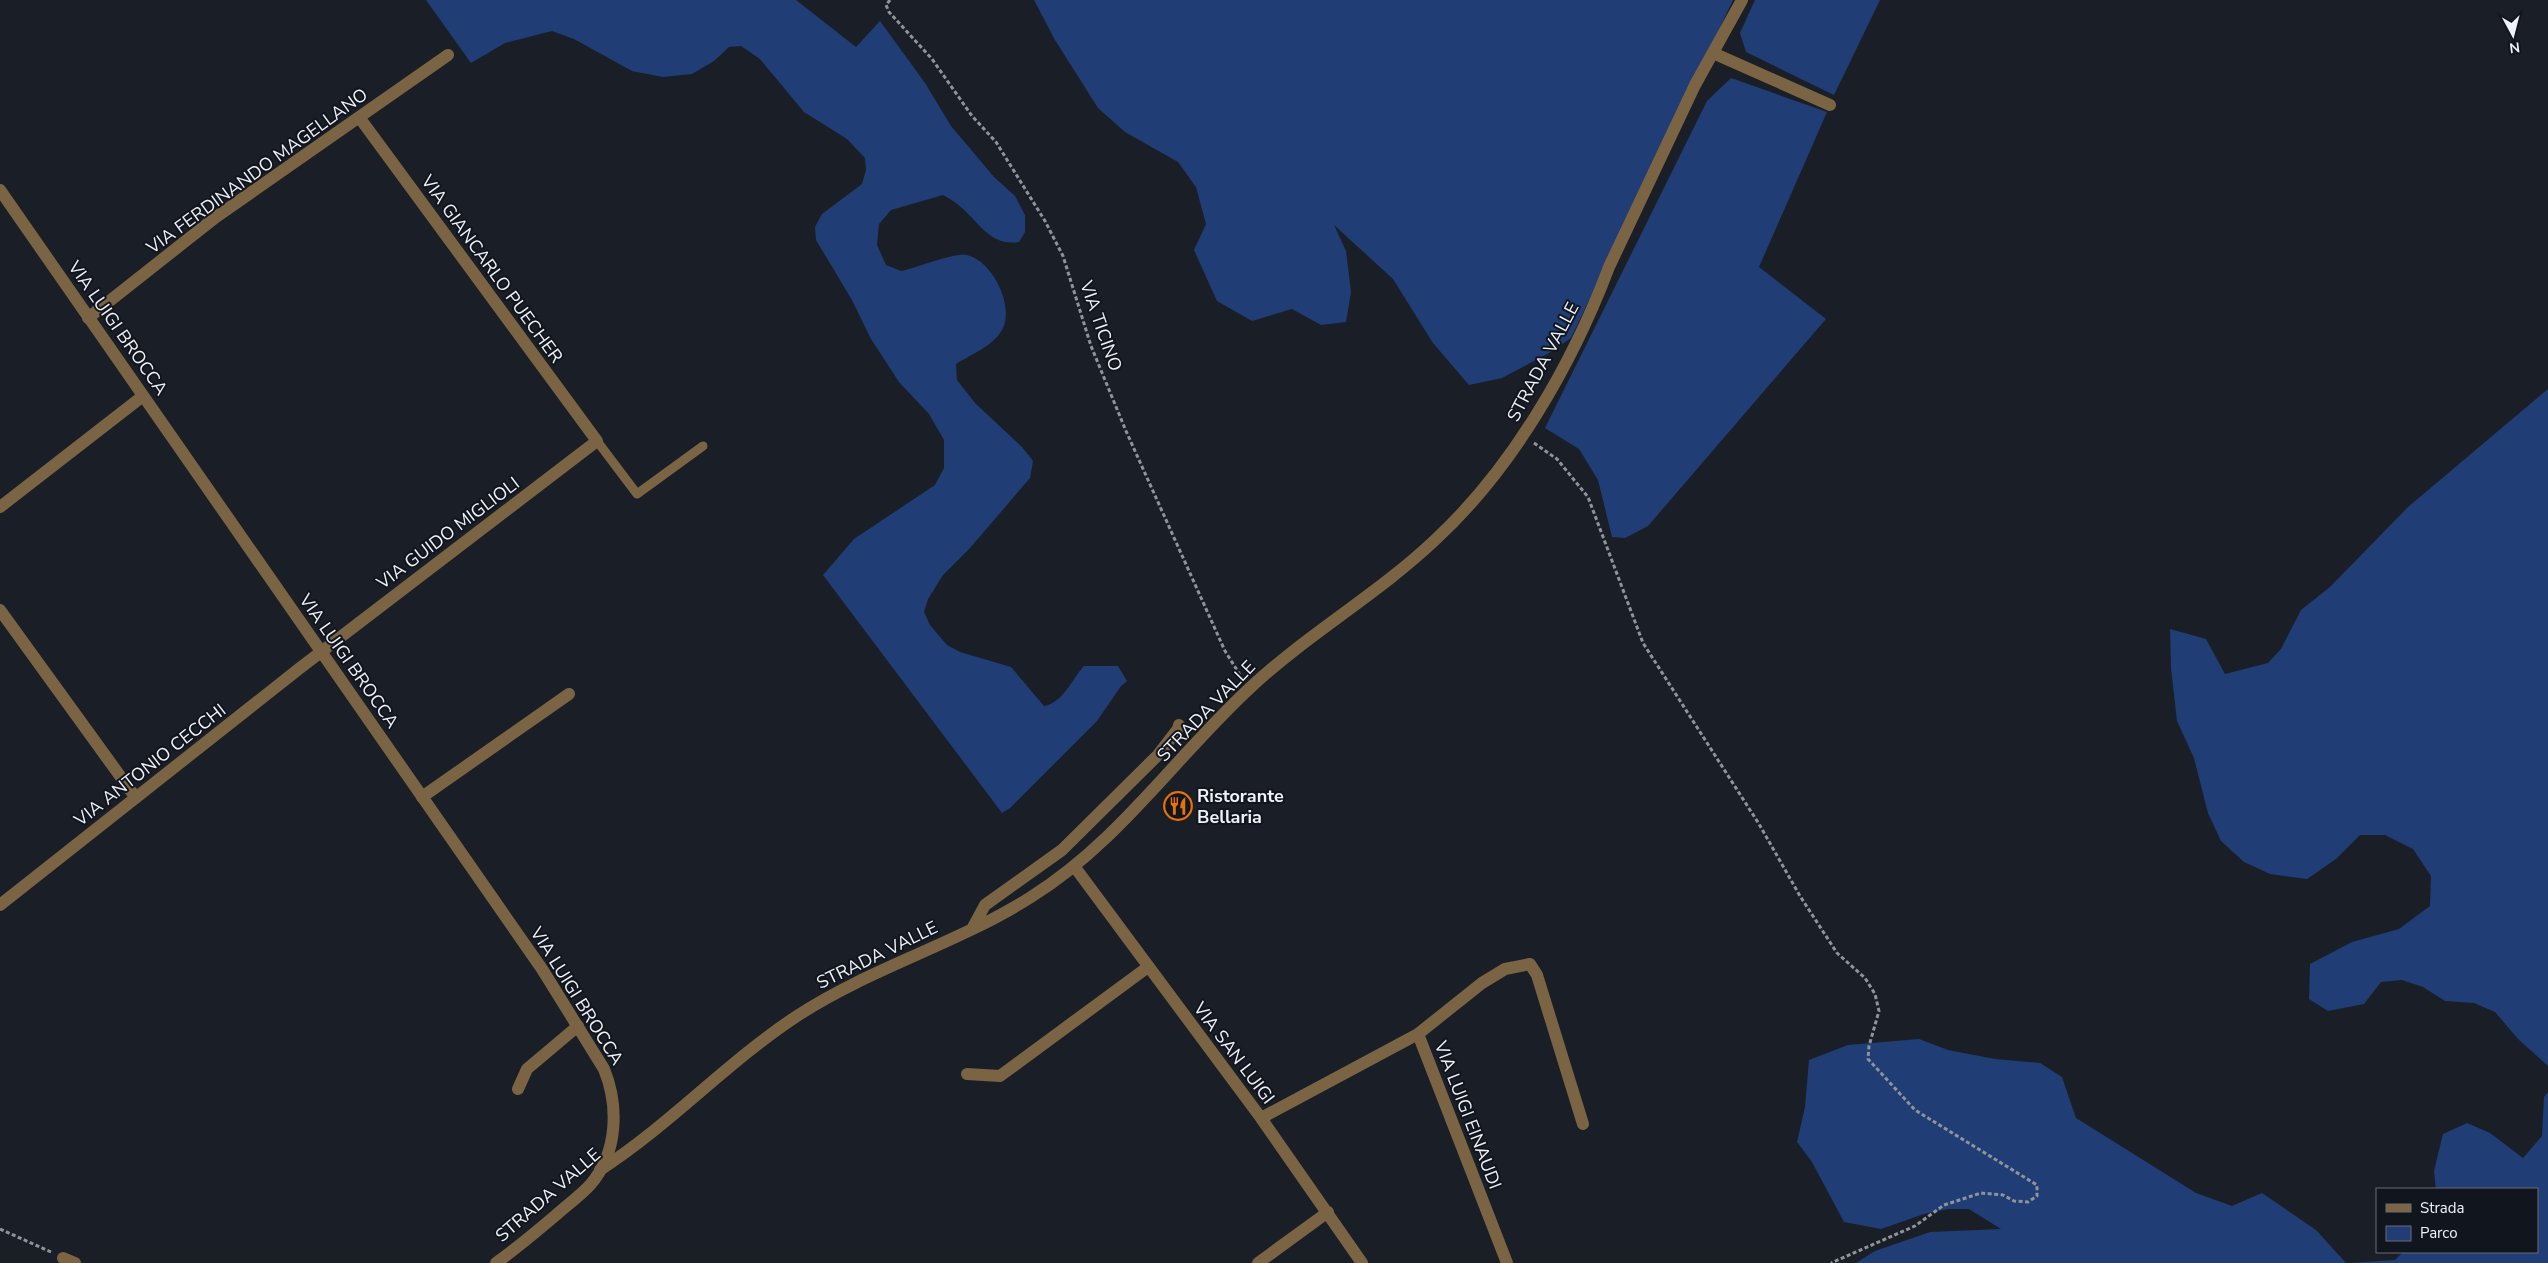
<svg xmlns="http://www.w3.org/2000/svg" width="2548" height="1263" font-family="'Nunito Sans',sans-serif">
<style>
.green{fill:#203d75}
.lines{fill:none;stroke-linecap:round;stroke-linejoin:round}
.path{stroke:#8f939a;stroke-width:3;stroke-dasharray:4 2.5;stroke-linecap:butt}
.service{stroke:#7b6443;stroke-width:9}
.minor{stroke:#7b6443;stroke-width:12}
.tertiary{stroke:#7b6443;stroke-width:12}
.labels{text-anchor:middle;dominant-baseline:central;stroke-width:4;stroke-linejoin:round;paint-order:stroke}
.street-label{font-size:18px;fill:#eff2f8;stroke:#11151d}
.poi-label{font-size:18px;font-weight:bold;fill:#eff2f8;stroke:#11151d;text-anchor:start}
</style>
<rect width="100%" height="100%" fill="#1a1f27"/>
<!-- green -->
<path class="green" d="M 426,0 L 796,0 L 856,47 L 880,21 L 925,83 L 951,126 L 994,177 L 1015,196 L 1025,215 L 1025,232 L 1019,242 C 991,246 981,225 963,209 C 957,203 950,199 943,195 L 891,210 L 879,224 L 877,245 L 886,265 L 901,271 C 916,268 954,252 967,255 C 993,261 1015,307 1002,330 C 993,346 970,355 956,364 L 957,380 L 975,403 L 1022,447 L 1033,461 L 1030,478 L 970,548 L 943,575 L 928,599 L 924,612 L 930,625 L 947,645 L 960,652 L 1011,667 L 1044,706 C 1063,703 1072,679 1084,666 L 1118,666 L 1127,681 L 1121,686 L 1097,721 L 1010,808 L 1002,813 L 823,575 L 854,539 L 935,485 L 944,468 L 944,440 L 929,414 L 899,382 L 871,339 L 852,300 L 816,240 L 815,227 L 822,214 L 862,184 L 866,170 L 865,158 L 847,139 L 804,112 L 760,59 L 741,46 L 729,47 L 714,61 L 692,74 L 663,77 L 632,71 L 574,39 L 552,31 L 505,43 L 471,63 Z
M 1034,0 L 1733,0 L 1571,338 L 1549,353 L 1502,378 L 1469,385 L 1433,343 L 1393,279 L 1334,225 L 1346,251 L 1351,292 L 1346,322 L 1321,325 L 1292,309 L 1252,321 L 1217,301 L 1194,250 L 1206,224 L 1196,187 L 1178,162 L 1125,132 L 1098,108 L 1055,40 Z
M 1755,0 L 1880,0 L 1834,95 L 1746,52 L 1740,33 Z
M 1731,78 L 1827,112 L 1759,267 L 1826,319 L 1648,526 L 1625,538 L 1612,537 L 1598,480 L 1579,449 L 1545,428 L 1707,101 Z
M 2548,389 L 2548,1066 L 2518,1039 L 2495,1012 L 2474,1003 L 2445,1001 L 2423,987 L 2402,980 L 2381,982 L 2364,1004 L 2328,1011 L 2309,999 L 2310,964 L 2352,942 L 2399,929 L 2430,906 L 2431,876 L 2413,849 L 2385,835 L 2360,835 L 2336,859 L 2307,879 L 2270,874 L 2244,862 L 2221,841 L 2208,813 L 2194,758 L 2177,721 L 2171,668 L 2170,629 L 2206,639 L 2225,674 L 2268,663 L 2281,649 L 2301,610 L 2330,587 L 2408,507 Z
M 1919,1039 L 1948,1050 L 1995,1059 L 2040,1063 L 2062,1077 L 2076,1118 L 2196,1193 L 2232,1206 L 2262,1193 L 2316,1230 L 2346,1263 L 1856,1263 L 1875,1251 L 1930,1232 L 2001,1229 L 1969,1209 L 1948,1209 L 1924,1214 L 1881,1229 L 1844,1222 L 1812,1162 L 1797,1142 L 1805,1107 L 1809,1060 L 1848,1045 Z
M 2548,1092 L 2548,1263 L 2349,1263 L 2395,1260 L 2403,1252 L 2537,1252 L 2537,1189 L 2436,1189 L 2434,1171 L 2443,1134 L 2467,1123 L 2490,1133 L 2523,1158 L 2542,1136 L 2544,1097 Z"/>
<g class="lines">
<!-- path -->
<path class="path" d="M 890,0 L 886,5 L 889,12 L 932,59 L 972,116 L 996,142 L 1045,221 L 1063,256 L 1091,346 L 1126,431 L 1225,651 L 1240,675
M 1534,443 L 1557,459 L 1588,497 L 1643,643 L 1759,824 L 1800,896 L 1837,953 L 1865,978 L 1875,994 L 1879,1011 L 1869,1046 L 1868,1059 L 1915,1110 L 2037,1185 L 2037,1196 L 2028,1202 L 2014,1201 L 2003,1195 L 1981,1193 L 1944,1205 L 1915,1226 L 1831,1263
M 0,1229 L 51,1252"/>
<!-- service -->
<path class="service" d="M 597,441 L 637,494 L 703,446"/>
<!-- minor -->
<path class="minor" d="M 1713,53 L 1830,105
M 88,318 L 216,217 L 448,55
M 0,507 L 143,396
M 0,610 L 136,798
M 422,797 L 569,694
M 1074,866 L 1261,1118 L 1362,1263
M 0,905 L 300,668 L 597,441 L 359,117
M 972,929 L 985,905 L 1062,850 L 1158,755 L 1178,729 L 1179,725
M 1418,1034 L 1482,983 L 1505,969 L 1530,964 L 1537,975 L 1583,1124
M 967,1074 L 1000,1076 L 1148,967
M 518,1089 L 527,1069 L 578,1026
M 1261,1118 L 1418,1034 L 1507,1263
M 600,1170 C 671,1124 727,1062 797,1016 C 870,968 957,944 1031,897 C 1119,842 1176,756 1251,687 C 1309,633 1378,594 1435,540 C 1512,469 1572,365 1609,267 L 1695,85 L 1742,0
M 63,1258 L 75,1263
M 1258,1263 L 1328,1212"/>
<!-- tertiary -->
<path class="tertiary" d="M 0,190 L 542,969 L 604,1069 C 619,1106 618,1153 590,1185 C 580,1196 567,1205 556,1215 C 536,1232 517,1248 496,1263"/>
</g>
<!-- icons -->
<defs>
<symbol id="restaurant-ring" viewBox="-11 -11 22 22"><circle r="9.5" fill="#11151d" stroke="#e8710a" stroke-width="1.5"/><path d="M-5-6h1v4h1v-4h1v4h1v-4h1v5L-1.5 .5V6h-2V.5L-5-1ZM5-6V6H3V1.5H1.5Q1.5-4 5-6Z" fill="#e8710a"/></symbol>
</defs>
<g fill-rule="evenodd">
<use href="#restaurant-ring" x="1162" y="790" width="32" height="32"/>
</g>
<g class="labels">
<!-- street labels -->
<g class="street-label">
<text transform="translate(257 171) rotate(-36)">VIA FERDINANDO MAGELLANO</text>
<text transform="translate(492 269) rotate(54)">VIA GIANCARLO PUECHER</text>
<text transform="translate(1101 326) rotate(71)">VIA TICINO</text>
<text transform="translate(118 328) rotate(55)">VIA LUIGI BROCCA</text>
<text transform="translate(1543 362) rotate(-62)">STRADA VALLE</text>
<text transform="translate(448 533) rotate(-37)">VIA GUIDO MIGLIOLI</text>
<text transform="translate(349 661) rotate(55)">VIA LUIGI BROCCA</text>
<text transform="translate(1206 711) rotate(-46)">STRADA VALLE</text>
<text transform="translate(150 765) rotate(-38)">VIA ANTONIO CECCHI</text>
<text transform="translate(877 955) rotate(-26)">STRADA VALLE</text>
<text transform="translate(577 996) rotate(58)">VIA LUIGI BROCCA</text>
<text transform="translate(1234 1053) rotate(53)">VIA SAN LUIGI</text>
<text transform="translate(1468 1115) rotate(69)">VIA LUIGI EINAUDI</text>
<text transform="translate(548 1195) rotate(-41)">STRADA VALLE</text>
</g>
<!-- poi labels -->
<g class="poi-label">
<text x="1197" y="796">Ristorante<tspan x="1197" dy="21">Bellaria</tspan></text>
</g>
</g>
<!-- legend -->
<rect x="2376" y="1188" width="162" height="65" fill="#11151d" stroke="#6a6d75"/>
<rect x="2386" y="1204" width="25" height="8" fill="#7b6443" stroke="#6a6d75"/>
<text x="2420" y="1213" font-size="15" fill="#eff2f8">Strada</text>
<rect x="2386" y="1226" width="25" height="15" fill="#203d75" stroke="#6a6d75"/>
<text x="2420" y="1238" font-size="15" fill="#eff2f8">Parco</text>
<!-- north arrow -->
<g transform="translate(2513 35) rotate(173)" stroke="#11151d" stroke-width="4" paint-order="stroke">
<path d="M0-4L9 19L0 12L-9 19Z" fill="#eff2f8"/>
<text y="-8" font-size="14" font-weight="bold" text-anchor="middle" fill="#eff2f8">N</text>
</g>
</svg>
